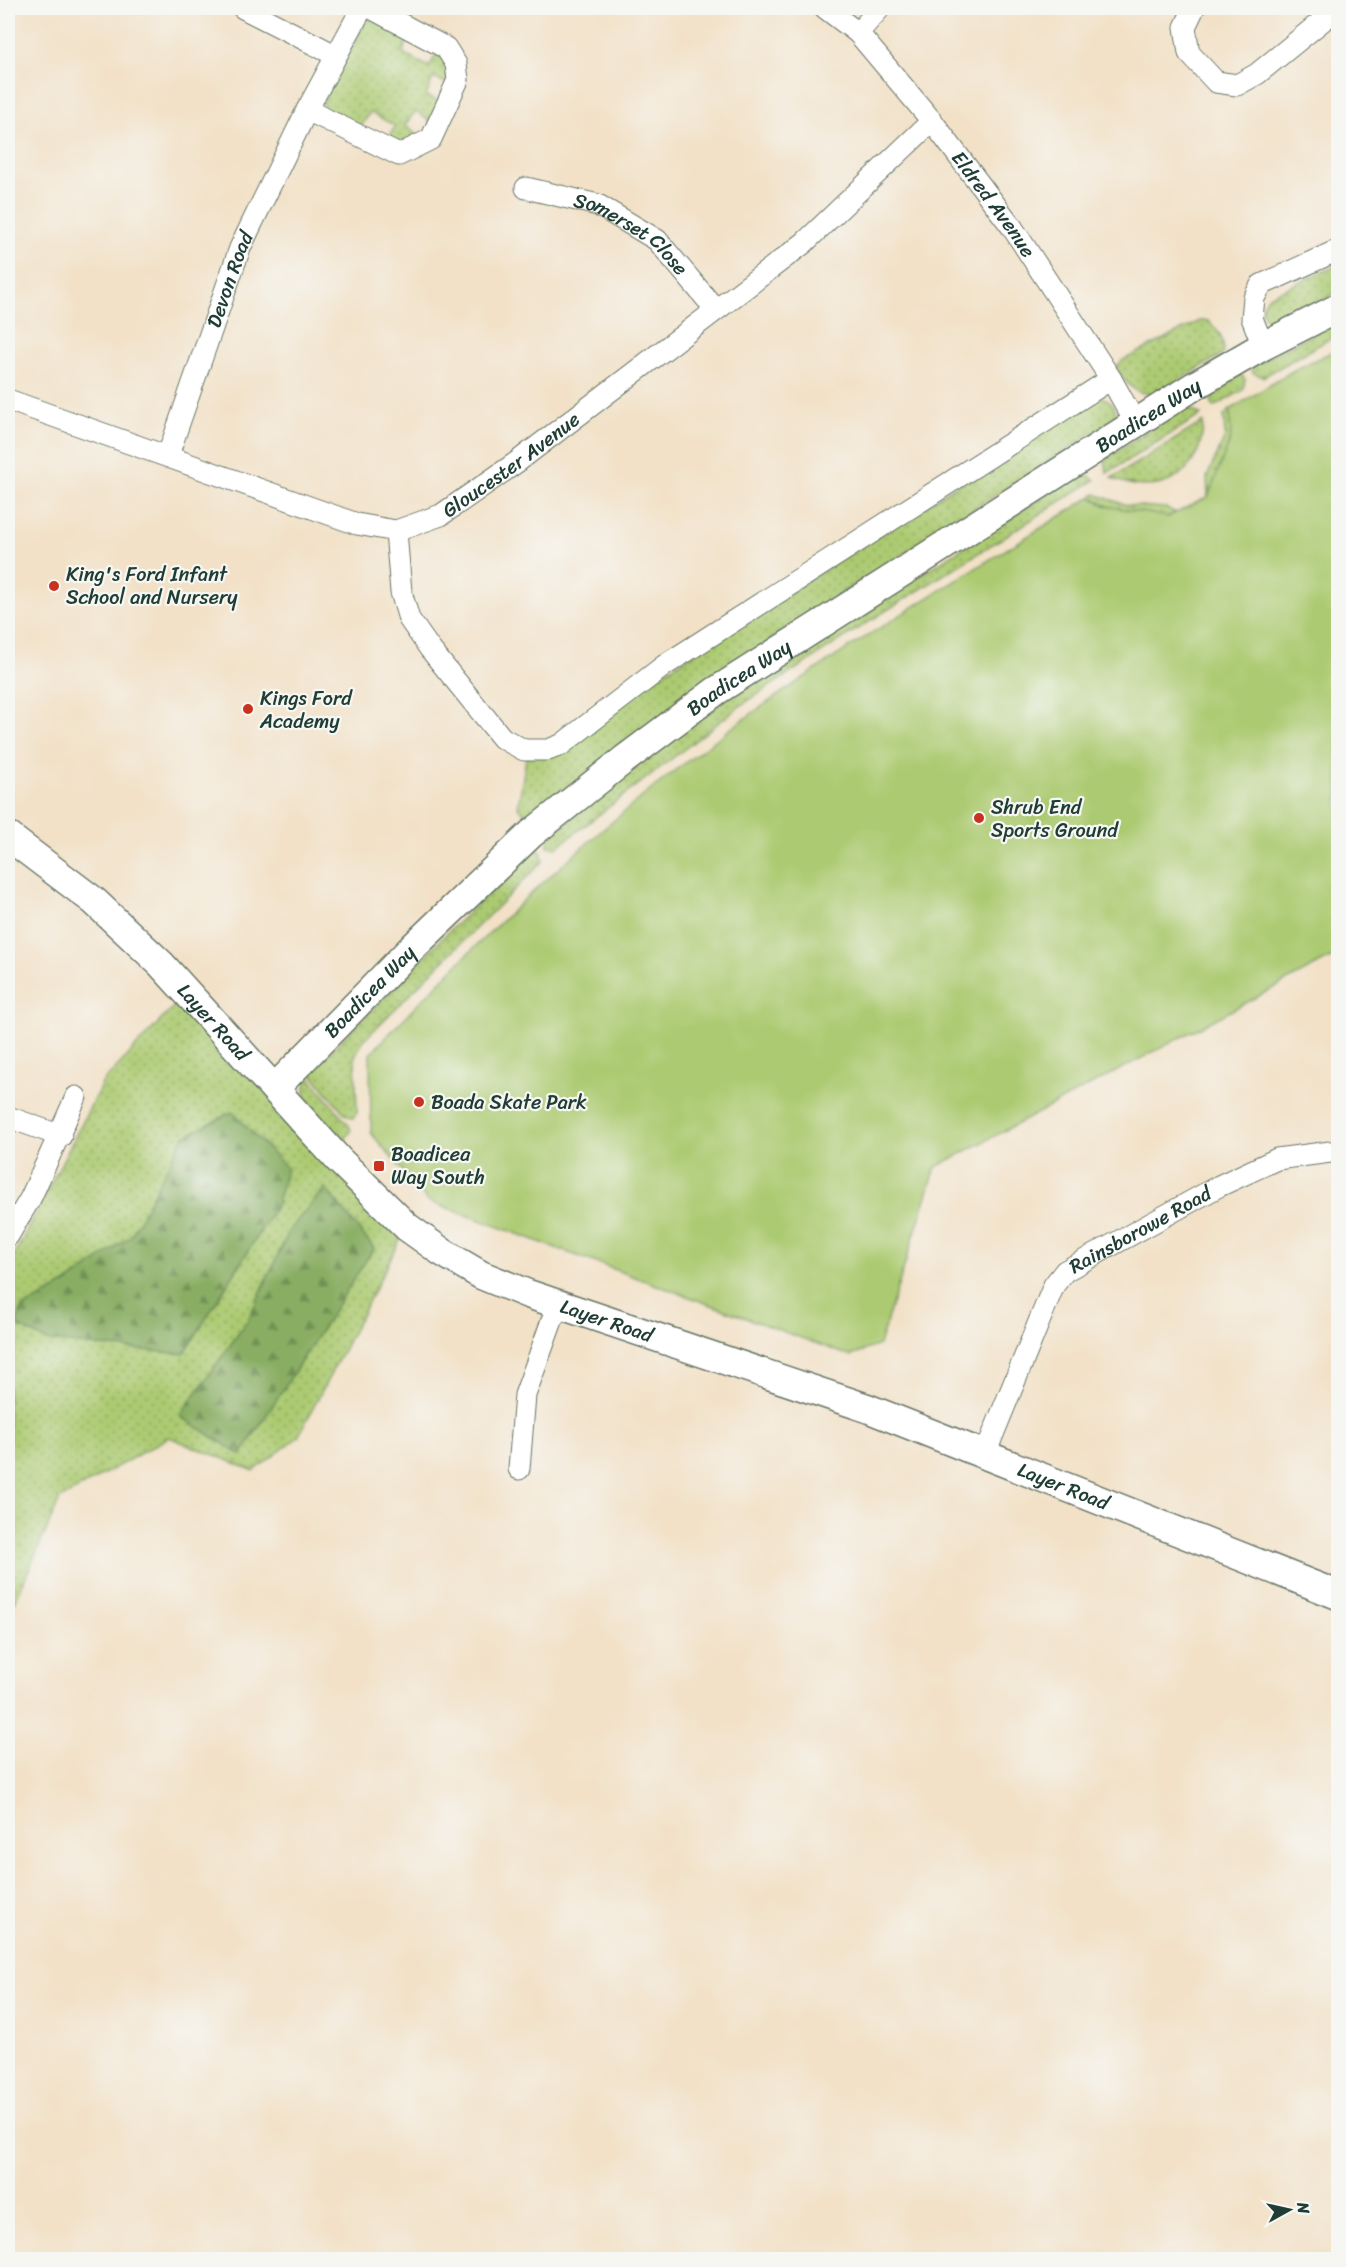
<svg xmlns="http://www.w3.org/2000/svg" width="1346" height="2267" font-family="Sriracha,sans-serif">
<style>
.grass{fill:url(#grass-dots);stroke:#668452;stroke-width:1.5}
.forest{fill:url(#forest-firs);stroke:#54764c;stroke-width:1.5}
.green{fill:#acca71;stroke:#668452;stroke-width:1.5}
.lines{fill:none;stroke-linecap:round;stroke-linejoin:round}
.street-casing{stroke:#697667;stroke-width:23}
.secondary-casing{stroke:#697667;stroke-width:31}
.street{stroke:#fff;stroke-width:21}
.secondary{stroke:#fff;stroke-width:28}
.poi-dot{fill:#c8321e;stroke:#f6f6f2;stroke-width:2}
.labels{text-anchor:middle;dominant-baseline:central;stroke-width:4.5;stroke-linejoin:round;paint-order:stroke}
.street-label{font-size:20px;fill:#1f3d34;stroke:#f6f6f2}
.poi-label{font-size:20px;fill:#1f3d34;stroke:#f6f6f2;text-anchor:start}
</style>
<defs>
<pattern id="grass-dots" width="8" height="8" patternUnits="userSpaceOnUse" patternTransform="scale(1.5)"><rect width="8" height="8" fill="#acca71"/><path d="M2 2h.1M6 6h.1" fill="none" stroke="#8ba55e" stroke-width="1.8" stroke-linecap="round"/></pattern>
<pattern id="forest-firs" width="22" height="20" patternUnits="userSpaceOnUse" patternTransform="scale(1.5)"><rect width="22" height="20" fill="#89ae63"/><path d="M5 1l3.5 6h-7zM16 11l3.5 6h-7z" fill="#6f8f52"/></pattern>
</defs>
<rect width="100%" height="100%" fill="#f6f6f2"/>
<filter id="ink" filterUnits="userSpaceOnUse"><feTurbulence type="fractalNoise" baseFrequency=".0167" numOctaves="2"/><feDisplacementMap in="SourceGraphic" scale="12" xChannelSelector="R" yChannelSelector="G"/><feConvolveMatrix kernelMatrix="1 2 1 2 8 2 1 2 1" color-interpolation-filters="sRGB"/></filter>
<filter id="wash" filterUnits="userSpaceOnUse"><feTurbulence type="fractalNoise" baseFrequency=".008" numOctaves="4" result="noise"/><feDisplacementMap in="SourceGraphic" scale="24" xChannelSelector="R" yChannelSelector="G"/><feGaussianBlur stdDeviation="1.35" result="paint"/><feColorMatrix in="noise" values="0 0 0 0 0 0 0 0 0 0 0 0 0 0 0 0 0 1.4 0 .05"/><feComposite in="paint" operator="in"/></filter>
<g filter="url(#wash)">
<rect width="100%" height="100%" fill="#f2e1c7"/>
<!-- grass -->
<path class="grass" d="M 374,16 L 409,39 L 402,53 L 429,67 L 438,51 L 449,62 L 448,84 L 433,78 L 426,96 L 441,102 L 430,122 L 416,111 L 405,125 L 418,136 L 415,144 L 386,144 L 395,126 L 370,112 L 361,127 L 324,110 L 323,102 L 367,18 Z
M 1338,265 L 1338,292 L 1280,321 C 1262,323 1256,308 1269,296 Z
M 1338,320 L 1338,334 L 1263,377 L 1253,373 L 1251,366 Z
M 1200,321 L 1208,321 C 1218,330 1226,340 1223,354 L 1156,394 C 1136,396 1126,384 1116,367 L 1123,360 Z
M 1239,373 L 1245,379 L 1243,390 L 1214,407 L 1211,402 L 1214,389 Z
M 1095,397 C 1108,397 1115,402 1116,415 L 1112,421 L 831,600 L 691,694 L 531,820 L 518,807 L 526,758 L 682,661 Z
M 1185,406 L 1201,415 L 1107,473 L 1105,459 Z
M 1230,410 L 1231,438 L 1208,497 L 1207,477 L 1225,437 L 1224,416 Z
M 1203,422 C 1203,475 1159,500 1112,478 Z
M 1083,472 L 1095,480 L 868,622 L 740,706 L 557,847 L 548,846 L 548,837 L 699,715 Z
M 1095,494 L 1126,505 L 1166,508 L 1177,513 C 1153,525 1112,510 1091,497 Z
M 535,849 L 541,851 L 543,861 L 363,1041 L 355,1056 L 357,1113 L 353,1118 L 345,1114 L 310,1072 L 450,930 Z
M 179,1001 L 407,1227 L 298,1437 L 254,1471 L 169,1437 L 60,1499 L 8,1617 L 8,1267 L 103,1082 Z
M 308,1076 L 349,1125 L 351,1131 L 343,1143 C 326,1125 295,1103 308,1076 Z"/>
<!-- forest -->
<path class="forest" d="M 232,1112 L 287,1168 L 276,1206 L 184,1354 L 47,1341 L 16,1325 L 22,1308 L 67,1283 L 131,1236 L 183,1137 Z
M 325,1188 L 374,1248 L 241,1455 L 180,1416 L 248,1320 L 290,1229 Z"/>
<!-- green -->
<path class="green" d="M 1338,349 L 1338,954 L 936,1167 L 879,1345 L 850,1356 L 428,1201 L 371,1133 L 370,1054 C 474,944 581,841 702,750 C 825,657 960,579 1091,497 L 1106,506 L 1168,517 L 1208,497 L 1231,438 L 1230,410 L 1294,370 Z"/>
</g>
<g filter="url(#ink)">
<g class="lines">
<defs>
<g id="street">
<path d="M 243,8 L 335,55"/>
<path id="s1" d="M 825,8 L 858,33 L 932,121 L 1012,227 L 1111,379 L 1135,422"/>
<path d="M 1194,8 L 1185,27 L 1189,53 L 1216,82 L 1237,85 L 1257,74 L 1338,8"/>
<path d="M 858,33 L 880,8"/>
<path d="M 307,110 L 399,155 L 431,139 L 458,80 L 456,64 L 446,48 L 371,8"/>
<path id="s2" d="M 526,188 L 598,205 L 657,240 L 716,310"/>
<path d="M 1263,346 L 1252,318 L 1254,298 L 1261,285 L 1338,250"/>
<path id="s3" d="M 8,400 L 357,524 L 396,531 L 441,515 L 517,462 L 804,243 L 932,121"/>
<path id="s4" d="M 168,455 L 240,248 L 307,110 L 362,8"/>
<path d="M 396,531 L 401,592 L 409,619 L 430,649 L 502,738 L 524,750 L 548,750 L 561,745 L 665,665 L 1111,379"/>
<path d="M 8,1117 L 61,1136"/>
<path d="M 8,1236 L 31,1197 L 76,1097"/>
<path id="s5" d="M 985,1454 L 1054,1285 L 1065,1271 L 1219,1186 L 1277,1159 L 1338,1151"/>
<path d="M 519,1469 L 525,1395 L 558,1304"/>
</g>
<g id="secondary">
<path id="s6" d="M 8,836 L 94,901 L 161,964 L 338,1159 L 407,1227 L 442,1252 L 481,1275 L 528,1294 L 867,1408 L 1338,1595"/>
<path id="s7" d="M 275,1088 L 412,948 L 531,834 L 625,759 L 716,691 L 1194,386 L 1263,346 L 1338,308"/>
</g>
</defs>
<!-- street casing -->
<use href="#street" class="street-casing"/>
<!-- secondary casing -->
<use href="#secondary" class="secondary-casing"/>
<!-- street -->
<use href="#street" class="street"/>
<!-- secondary -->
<use href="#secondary" class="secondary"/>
</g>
</g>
<!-- markers -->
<g class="poi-dot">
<circle cx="54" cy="586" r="6"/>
<circle cx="248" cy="709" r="6"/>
<circle cx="979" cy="818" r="6"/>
<circle cx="419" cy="1102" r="6"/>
<rect x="373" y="1160" width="12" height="12" rx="3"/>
</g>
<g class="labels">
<!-- street labels -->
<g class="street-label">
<text stroke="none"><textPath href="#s1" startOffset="260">Eldred Avenue</textPath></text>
<text stroke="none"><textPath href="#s2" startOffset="117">Somerset Close</textPath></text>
<text stroke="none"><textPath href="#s4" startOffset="186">Devon Road</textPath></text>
<text stroke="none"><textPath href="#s7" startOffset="1107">Boadicea Way</textPath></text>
<text stroke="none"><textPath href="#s3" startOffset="544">Gloucester Avenue</textPath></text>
<text stroke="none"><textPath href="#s7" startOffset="621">Boadicea Way</textPath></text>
<text stroke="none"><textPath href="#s7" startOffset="135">Boadicea Way</textPath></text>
<text stroke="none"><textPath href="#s6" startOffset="278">Layer Road</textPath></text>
<text stroke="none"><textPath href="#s5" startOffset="286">Rainsborowe Road</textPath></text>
<text stroke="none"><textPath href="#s6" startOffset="782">Layer Road</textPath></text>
<text stroke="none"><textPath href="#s6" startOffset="1268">Layer Road</textPath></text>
</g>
<!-- poi labels -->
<g class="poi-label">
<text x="66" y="574">King's Ford Infant<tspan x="66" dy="23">School and Nursery</tspan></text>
<text x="260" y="698">Kings Ford<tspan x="260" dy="23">Academy</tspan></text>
<text x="991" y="807">Shrub End<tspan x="991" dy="23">Sports Ground</tspan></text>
<text x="431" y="1102">Boada Skate Park</text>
<text x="391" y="1154">Boadicea<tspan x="391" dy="23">Way South</tspan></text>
</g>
</g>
<!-- margin -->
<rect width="1346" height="2267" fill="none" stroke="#f6f6f2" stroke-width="30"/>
<!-- north arrow -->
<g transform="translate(1289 2210) rotate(82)" stroke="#f6f6f2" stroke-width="4.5" paint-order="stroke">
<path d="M0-4.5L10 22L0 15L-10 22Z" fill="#1f3d34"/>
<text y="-9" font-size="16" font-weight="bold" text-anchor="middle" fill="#1f3d34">N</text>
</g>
</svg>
